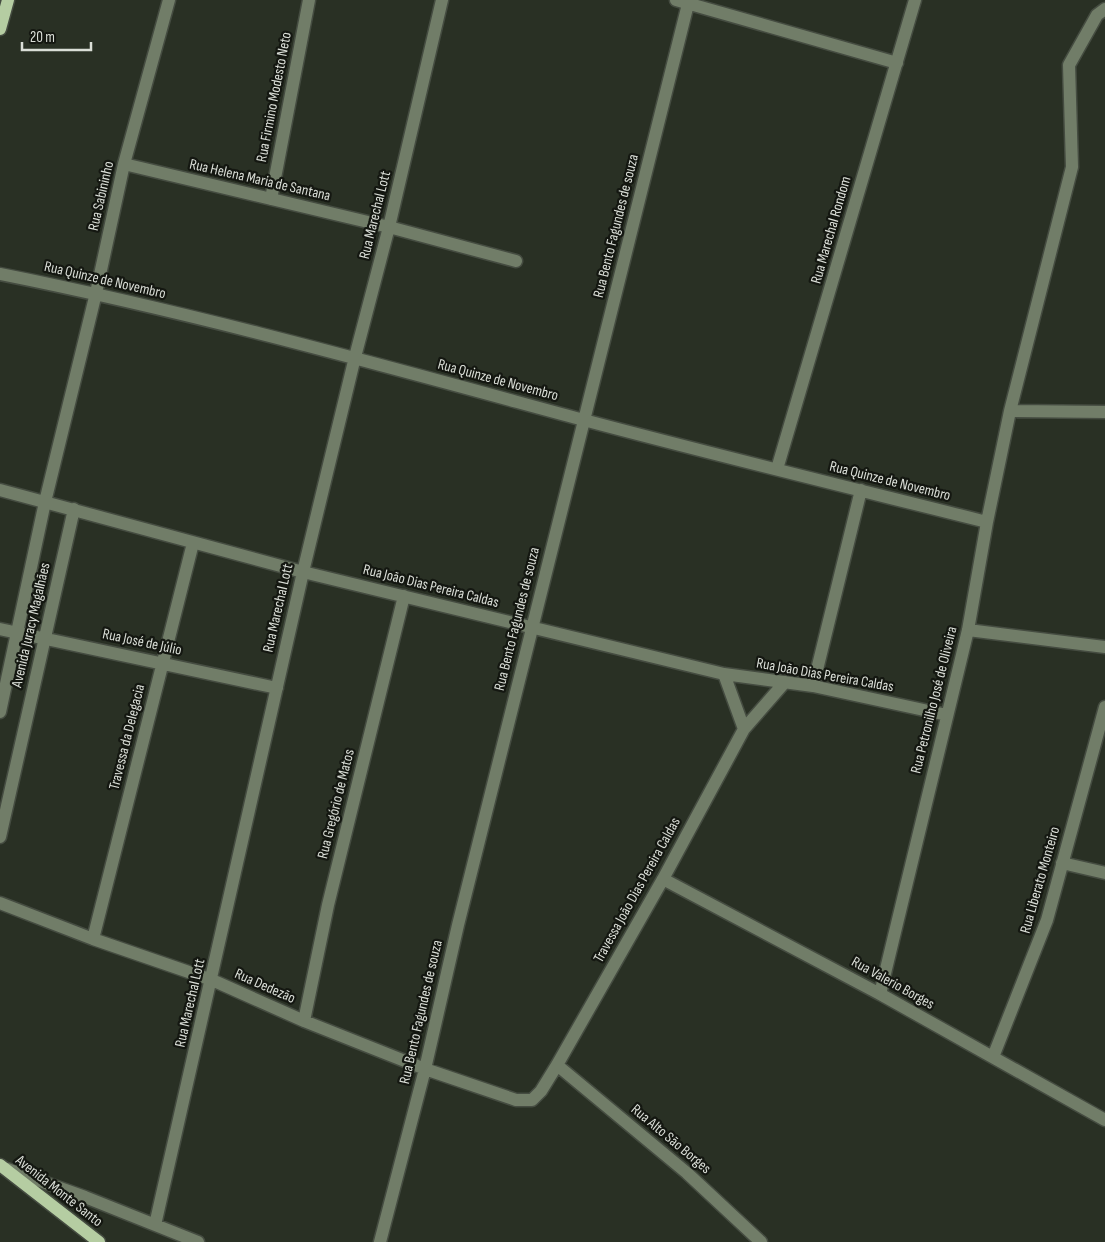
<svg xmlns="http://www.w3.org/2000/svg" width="1105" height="1242" font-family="'Sofia Sans Condensed',sans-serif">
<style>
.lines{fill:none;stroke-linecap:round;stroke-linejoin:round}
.minor-casing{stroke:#454c41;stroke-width:15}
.major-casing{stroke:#454c41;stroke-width:15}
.minor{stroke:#717d68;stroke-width:12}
.major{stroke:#b5cda2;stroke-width:12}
.labels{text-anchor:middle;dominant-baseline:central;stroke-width:4.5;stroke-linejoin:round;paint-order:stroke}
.street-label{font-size:15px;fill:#daded7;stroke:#141711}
</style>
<rect width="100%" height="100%" fill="#293024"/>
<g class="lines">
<defs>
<path id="minor" d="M 676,0 L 897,63
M 124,164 L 389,227 L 516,261
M 271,199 L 309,0
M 0,274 C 196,313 388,367 580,419 C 715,455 851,488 987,522
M 1010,411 L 1105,412
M 777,469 L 915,0
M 0,490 L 303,572 L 724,674 L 813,686 L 947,715
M 0,629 L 277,688
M 968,630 L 1105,647
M 724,674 L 744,729
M 813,686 L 861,490
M 0,712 L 45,502 L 96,293 L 124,164 L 169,0
M 0,837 L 74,509
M 1062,863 L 1105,873
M 663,879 L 880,994 L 1105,1120
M 0,903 L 93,939 L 212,980 L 304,1021 L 425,1069 L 516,1100 L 532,1100 L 541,1091 L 557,1065 L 663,879 L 744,729 L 785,682
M 93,939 L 193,543
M 880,994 L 968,630 L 987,522 L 1010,411 L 1072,167 L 1069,65 L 1097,15 L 1105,9
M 304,1021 L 328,905 L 404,596
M 993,1057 L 1047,920 L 1105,707
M 557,1065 L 687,1173 L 761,1242
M 7,1169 L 85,1197 L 198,1242
M 155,1225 L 303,572 L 355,357 L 389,227 L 442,0
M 380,1242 L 425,1069 L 458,925 L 688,4"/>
<path id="major" d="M 0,29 L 8,0
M 0,1165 L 99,1242"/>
</defs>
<!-- minor casing -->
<use href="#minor" class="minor-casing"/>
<!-- major casing -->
<use href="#major" class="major-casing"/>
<!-- minor -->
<use href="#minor" class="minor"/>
<!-- major -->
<use href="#major" class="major"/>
</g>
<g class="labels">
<!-- street labels -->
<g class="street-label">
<text transform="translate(274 97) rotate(-79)">Rua Firmino Modesto Neto</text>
<text transform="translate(260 180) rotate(13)">Rua Helena Maria de Santana</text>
<text transform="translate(101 196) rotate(-77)">Rua Sabininho</text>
<text transform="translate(375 215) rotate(-76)">Rua Marechal Lott</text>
<text transform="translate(616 226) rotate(-76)">Rua Bento Fagundes de souza</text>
<text transform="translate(831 230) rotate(-74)">Rua Marechal Rondom</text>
<text transform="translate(105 280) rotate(13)">Rua Quinze de Novembro</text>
<text transform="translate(498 380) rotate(15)">Rua Quinze de Novembro</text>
<text transform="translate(890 481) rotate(14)">Rua Quinze de Novembro</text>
<text transform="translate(431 586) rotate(14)">Rua João Dias Pereira Caldas</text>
<text transform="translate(278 608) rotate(-77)">Rua Marechal Lott</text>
<text transform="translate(517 619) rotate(-76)">Rua Bento Fagundes de souza</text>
<text transform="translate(31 625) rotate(-77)">Avenida Juracy Magalhães</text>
<text transform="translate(142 642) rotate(12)">Rua José de Júlio</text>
<text transform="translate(825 675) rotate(10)">Rua João Dias Pereira Caldas</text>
<text transform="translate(934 700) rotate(-76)">Rua Petronilho José de Oliveira</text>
<text transform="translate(127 737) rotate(-76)">Travessa da Delegacia</text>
<text transform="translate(336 804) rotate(-76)">Rua Gregório de Matos</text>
<text transform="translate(1040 880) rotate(-74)">Rua Liberato Monteiro</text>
<text transform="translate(637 890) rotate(-61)">Travessa João Dias Pereira Caldas</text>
<text transform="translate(893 983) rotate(29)">Rua Valerio Borges</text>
<text transform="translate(265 986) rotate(24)">Rua Dedezão</text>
<text transform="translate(190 1003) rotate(-77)">Rua Marechal Lott</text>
<text transform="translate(421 1012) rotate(-77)">Rua Bento Fagundes de souza</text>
<text transform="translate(671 1139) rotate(40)">Rua Alto São Borges</text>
<text transform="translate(59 1191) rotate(38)">Avenida Monte Santo</text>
</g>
</g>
<!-- scale -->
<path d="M22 42v8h69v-8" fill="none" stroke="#daded7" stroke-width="2.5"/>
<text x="30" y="42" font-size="15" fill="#daded7" stroke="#141711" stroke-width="4" paint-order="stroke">20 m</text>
</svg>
